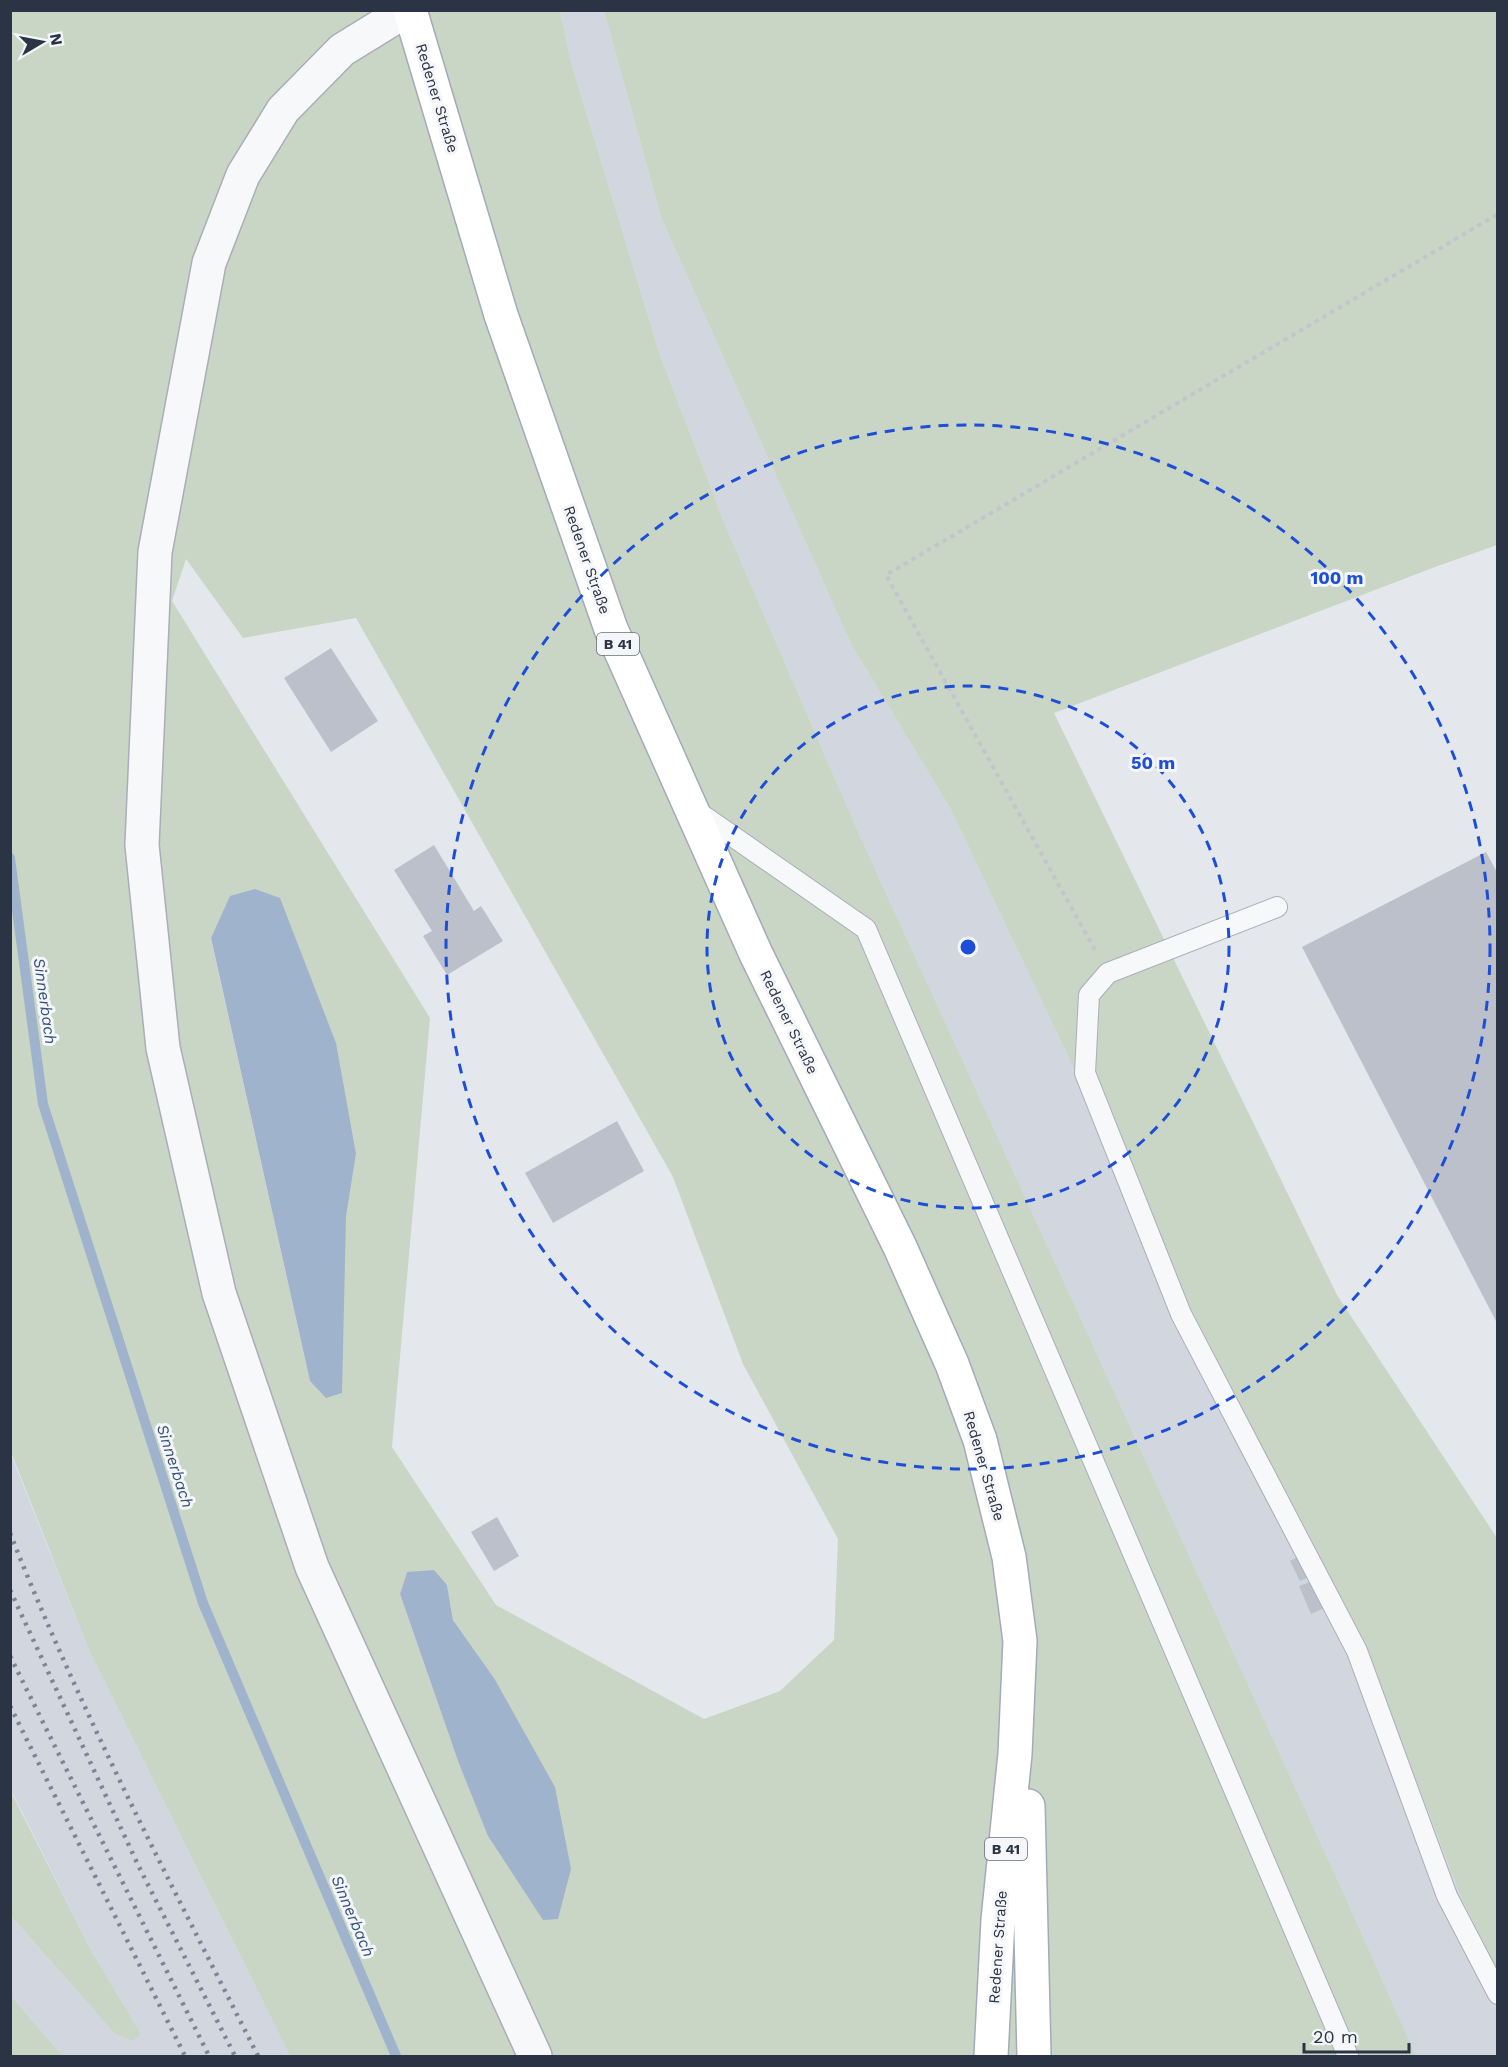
<svg xmlns="http://www.w3.org/2000/svg" width="1508" height="2067" font-family="'Work Sans',sans-serif">
<style>
.built{fill:#d2d6de}
.green{fill:#c9d6c5;fill-rule:evenodd}
.water{fill:#9fb4cc}
.lines{fill:none;stroke-linecap:round;stroke-linejoin:round}
.stream{stroke:#9fb4cc;stroke-width:10}
.building{fill:#bbc0ca}
.lane-casing{stroke:#a9aeb7;stroke-width:22}
.street-casing{stroke:#a9aeb7;stroke-width:36}
.primary-casing{stroke:#a3abb8;stroke-width:36}
.path{stroke:#c2c5cb;stroke-width:4;stroke-dasharray:4.5 4.5;stroke-linecap:butt}
.lane{stroke:#f7f8fa;stroke-width:20}
.street{stroke:#f7f8fa;stroke-width:33}
.primary{stroke:#fff;stroke-width:33}
.rail{stroke:#7d8696;stroke-width:4.5;stroke-dasharray:3 6;stroke-linecap:butt}
.ring{fill:none;stroke:#1d4ed8;stroke-width:3;stroke-dasharray:10 8}
.labels{text-anchor:middle;dominant-baseline:central;stroke-width:6;stroke-linejoin:round;paint-order:stroke}
.shield{fill:#f4f6f9;stroke:#676e7b;stroke-width:1.5}
.shield-label{font-size:14px;font-weight:bold;fill:#2b3445}
.street-label{font-size:15px;fill:#2b3445;stroke:#f4f6f9}
.water-label{font-size:16px;font-style:italic;fill:#34527a;stroke:#f4f6f9}
.centre{fill:#1d4ed8;stroke:#f4f6f9;stroke-width:3}
.ring-label{font-size:18px;text-anchor:middle;font-weight:bold;fill:#1d4ed8;stroke:#f4f6f9;stroke-width:6;stroke-linejoin:round;paint-order:stroke}
</style>
<rect width="100%" height="100%" fill="#e4e7ec"/>
<path class="built" d="M560,11H604L661,217L851,644L950,808L1192,1317L1308,1533L1367,1652L1461,1897L1497,1970V2056H1416L1414,2052L1344,1894L859,834L726,527L660,355L571,62Z
M10,1452L88,1648L290,2056H63L11,1996V1916L114,2033L141,2034L91,1950L11,1790Z"/>
<path class="green" d="M10,11H560L571,62L660,355L726,527L859,834L1344,1894L1416,2056H290L88,1648L11,1452ZM186,559L243,638L356,618L673,1177L743,1364L838,1539L834,1640L780,1691L704,1719L496,1605L392,1447L430,1018L172,601ZM230,897L356,1154L346,1217L327,1398L310,1381L211,939ZM407,1572L447,1585L453,1620L494,1678L458,1761L400,1594Z
M604,11H1497V545L1435,567L1054,713L1337,1295L1497,1538V1970L1461,1897L1367,1652L1308,1533L1192,1317L950,808L851,644L661,217Z
M10,1790L91,1950L141,2034L132,2041L114,2033L11,1916Z
M11,1996L63,2056H11Z"/>
<path class="water" d="M255,889L280,898L336,1043L356,1154L346,1217L342,1393L326,1398L310,1381L211,938L230,896Z
M434,1570L447,1585L453,1620L494,1678L555,1787L571,1869L558,1919L543,1920L488,1836L458,1761L400,1594L407,1572Z"/>
<g class="lines">
<path class="stream" d="M10,858L43,1104L203,1603L396,2056"/>
</g>
<path class="building" d="M331,648L378,721L331,752L284,678Z
M434,845L474,911L481,906L503,941L447,975L423,936L432,931L394,870Z
M1486,852L1498,874V1325L1302,947Z
M617,1121L644,1171L553,1223L525,1173Z
M497,1517L519,1556L494,1571L471,1532Z
M1299,1556L1309,1577L1300,1581L1290,1561Z
M1313,1581L1324,1608L1311,1614L1299,1586Z"/>
<g class="lines">
<g class="lane-casing">
<path id="lane" d="M695,810L866,929L1348,2056
M1277,907L1108,973L1089,995L1085,1073L1181,1314L1357,1651L1447,1896L1498,1994"/>
</g>
<g class="street-casing">
<path id="street" d="M407,10L342,50L283,110L243,175L209,263L155,552L142,845L163,1048L219,1293L312,1567L535,2056"/>
</g>
<g class="primary-casing">
<path id="primary" d="M410,10L501,315L611,629L756,954L900,1247L952,1364L980,1440L1009,1557L1020,1641L1015,1754L998,1920L991,2056
M1028,1806L1034,2056"/>
</g>
<path class="path" d="M1095,950L886,575L1498,214"/>
<use href="#lane" class="lane"/>
<use href="#street" class="street"/>
<use href="#primary" class="primary"/>
<path class="rail" d="M10,1533C81,1713 171,1884 258,2056
M10,1590L139,1867L235,2056
M10,1656L209,2056
M10,1706L185,2056"/>
</g>
<g class="ring">
<circle cx="968" cy="947" r="261"/>
<circle cx="968" cy="947" r="522"/>
</g>
<g class="labels">
<g class="shield">
<rect x="597" y="633" width="42" height="22" rx="4.5"/>
<rect x="985" y="1838" width="42" height="22" rx="4.5"/>
</g>
<g class="shield-label">
<text x="618" y="644">B 41</text>
<text x="1006" y="1849">B 41</text>
</g>
<g class="street-label">
<text transform="translate(437 98) rotate(73)">Redener Straße</text>
<text transform="translate(587 560) rotate(71)">Redener Straße</text>
<text transform="translate(789 1022) rotate(64)">Redener Straße</text>
<text transform="translate(984 1466) rotate(74)">Redener Straße</text>
<text transform="translate(998 1947) rotate(-86)">Redener Straße</text>
</g>
<g class="water-label">
<text transform="translate(45 1001) rotate(82)">Sinnerbach</text>
<text transform="translate(175 1466) rotate(72)">Sinnerbach</text>
<text transform="translate(353 1916) rotate(67)">Sinnerbach</text>
</g>
</g>
<circle cx="968" cy="947" r="9" class="centre"/>
<g class="ring-label">
<text x="1337" y="584">100 m</text>
<text x="1153" y="769">50 m</text>
</g>
<rect width="1508" height="2067" fill="none" stroke="#2b3445" stroke-width="24"/>
<g transform="translate(42 42) rotate(80)" stroke="#f4f6f9" stroke-width="4.5" paint-order="stroke">
<path d="M0-4.5L10 22L0 15L-10 22Z" fill="#2b3445"/>
<text y="-9" font-size="16" font-weight="bold" text-anchor="middle" fill="#2b3445">N</text>
</g>
<path d="M1304 2043v9h105v-9" fill="none" stroke="#2b3445" stroke-width="3"/>
<text x="1313" y="2043" font-size="18" fill="#2b3445" stroke="#f4f6f9" stroke-width="4.5" paint-order="stroke">20 m</text>
</svg>
